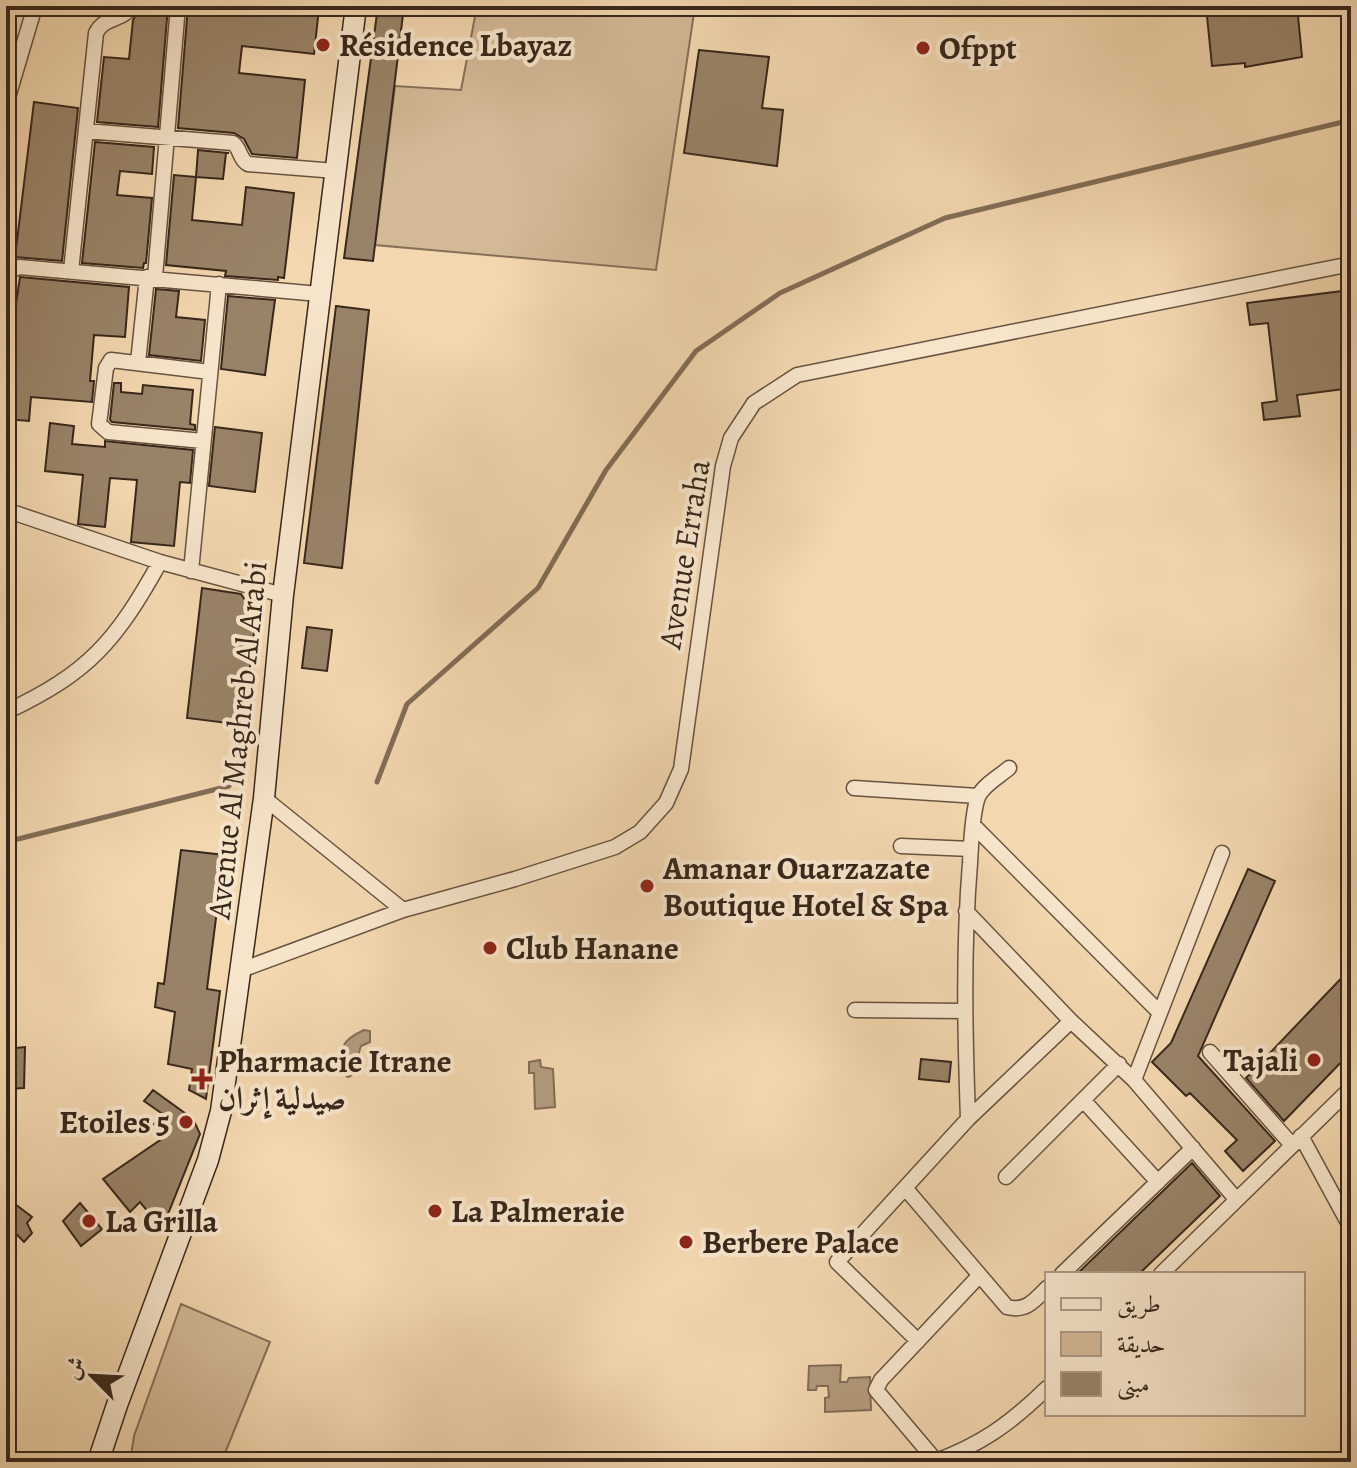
<svg xmlns="http://www.w3.org/2000/svg" width="1357" height="1468" font-family="Alegreya,Amiri,serif">
<style>
.green{fill:#d3b996;stroke:#867058;stroke-width:2}
.water{fill:#b39b7d;stroke:#826d56;stroke-width:2}
.lines{fill:none;stroke-linecap:round;stroke-linejoin:round}
.stream{stroke:#826d56;stroke-width:5}
.building{fill:#998368;stroke:#38271b;stroke-width:2}
.minor-casing{stroke:#675340;stroke-width:17}
.secondary-casing{stroke:#38271b;stroke-width:23}
.minor{stroke:#f7e5cb;stroke-width:14}
.secondary{stroke:#f7e5cb;stroke-width:20}
.poi-dot{fill:#8f2418;stroke:#f7e5cb;stroke-width:3}
.labels{text-anchor:middle;dominant-baseline:central;stroke-width:8;stroke-linejoin:round;paint-order:stroke}
.poi-label{font-size:32px;font-weight:bold;fill:#38271b;stroke:#f7e5cb;text-anchor:start}
.street-label{font-size:32px;fill:#38271b;stroke:#f7e5cb}
</style>
<rect width="100%" height="100%" fill="#f3d7af"/>
<filter id="stains"><feTurbulence type="fractalNoise" baseFrequency=".0025" numOctaves="4"/><feColorMatrix values="0 0 0 0 .2 0 0 0 0 .09 0 0 0 0 .02 0 0 0 .5 -.17"/></filter>
<radialGradient id="worn" r=".72"><stop offset=".6" stop-color="#630" stop-opacity="0"/><stop offset="1" stop-color="#630" stop-opacity=".3"/></radialGradient>
<path class="green" d="M477,6H695L656,270L375,245L395,86L461,90Z
M181,1304L270,1342L225,1453L226,1462H130L134,1436Z"/>
<path class="water" d="M364,1030L370,1031V1042L361,1046C357,1056 359,1065 354,1074L348,1077L342,1073C341,1047 340,1041 364,1030Z
M540,1060L541,1067L553,1069L555,1107L535,1109L534,1073H529V1062Z
M841,1365L840,1382H847L849,1378L870,1377L871,1410L825,1412V1398L829,1397L828,1386H817L816,1390H808L809,1366Z"/>
<g class="lines">
<path class="stream" d="M377,782L407,704L538,588L606,470L696,351L780,293L945,218L1351,120
M6,842L229,786"/>
</g>
<path class="building" d="M141,6H168L158,127L97,122L104,57L129,59L133,20Z
M188,6L319,8L314,54L242,46L239,73L305,80L297,158L252,154L244,139L234,133L178,128Z
M378,6H404L373,261L344,258Z
M1206,6H1297L1302,57L1245,67V63L1212,66Z
M699,50L769,57L762,108L783,110L777,166L684,153Z
M34,102L78,108L62,261L15,257Z
M95,142L154,147L152,174L120,171L117,195L152,198L146,263H144L143,268L82,263Z
M198,150L228,153H229H226L223,179L196,177L192,220L242,225L246,187L294,193L284,278L278,277V280L225,276L226,271L166,265L174,175L196,177Z
M20,277L129,287L125,337L94,335L90,381H94L92,402L31,397L29,421L6,419V362L10,311L16,304Z
M156,289L179,291L176,317L205,320L201,361L149,355Z
M1351,290V388L1297,395L1300,416L1264,420L1262,403L1277,401L1268,323L1250,325L1247,303Z
M228,296L275,300L265,375L221,369Z
M336,306L369,310L342,568L304,563Z
M114,383H121V392L142,394L143,385L193,390L190,424L195,425V430L112,422L110,420Z
M50,423L74,426L72,444L105,447V441L193,450L190,483L180,482L174,546L131,542L137,480L110,478L105,527L78,524L83,475L45,471Z
M215,427L262,433L255,492L209,486Z
M202,588L241,594L256,617L243,725L187,718Z
M307,627L332,630L327,671L302,668Z
M181,850L224,855L207,989L220,991L206,1099L189,1090L192,1069L168,1064L175,1012L155,1007L158,983L164,984Z
M1248,869L1275,881L1198,1056L1275,1141L1243,1171L1225,1151L1237,1140L1190,1093L1186,1096L1152,1062L1171,1043Z
M1351,968V1052L1284,1121L1246,1078Z
M25,1047L24,1088L6,1089V1049Z
M921,1059L951,1062L949,1082L919,1079Z
M153,1090L193,1119L200,1134L162,1229L140,1202L130,1212L103,1179L166,1136L154,1124L164,1115L144,1101Z
M1192,1163L1220,1196L1139,1274H1077Z
M80,1203L102,1229L81,1246L63,1221Z
M15,1204L32,1217L27,1223L32,1233L24,1242L6,1223V1210Z"/>
<g class="lines">
<g class="minor-casing">
<path id="minor" d="M6,104L35,6
M86,131L233,143C241,149 239,159 248,164L336,171
M71,271L96,33C104,16 124,21 131,6
M155,277L178,6
M6,302L9,271L19,267L319,294
M138,362L147,277
M203,441L108,432L99,424L106,368L111,360L210,372
M6,510L160,562L283,595
M191,571L219,284
M6,712C89,673 116,641 160,562
M854,788L978,796
M264,798L403,910
M974,826L1160,1013
M901,846L971,849
M966,911L1071,1021L1134,1080L1236,1199
M241,970L403,910L515,879L615,847L640,832L666,803L681,769L723,466L731,438L754,403L797,375L1351,264
M855,1010L965,1011
M1210,1052L1292,1145
M1134,1080L1222,853
M1083,1100L1158,1182
M968,1119C965,1034 963,949 970,863C971,845 972,813 978,797C983,785 1000,776 1009,768
M1301,1136L1351,1228
M1006,1177L1119,1064
M906,1189L1007,1307C1026,1312 1034,1301 1047,1288
M1062,1274L1193,1148
M1161,1274L1351,1088
M918,1341L837,1262L968,1119L1071,1021
M936,1461L876,1390L881,1380L979,1276
M933,1462C981,1445 1011,1423 1047,1388"/>
</g>
<g class="secondary-casing">
<path id="secondary" d="M98,1462L117,1405L208,1160L221,1111L264,798L283,595L356,6"/>
</g>
<use href="#minor" class="minor"/>
<use href="#secondary" class="secondary"/>
</g>
<g class="poi-dot">
<circle cx="323" cy="45" r="8"/>
<circle cx="923" cy="48" r="8"/>
<circle cx="647" cy="886" r="8"/>
<circle cx="490" cy="948" r="8"/>
<circle cx="1314" cy="1060" r="8"/>
<path d="M198 1067h8v8h8v8h-8v8h-8v-8h-8v-8h8z"/>
<circle cx="186" cy="1122" r="8"/>
<circle cx="435" cy="1211" r="8"/>
<circle cx="89" cy="1221" r="8"/>
<circle cx="686" cy="1242" r="8"/>
</g>
<g class="labels">
<g class="poi-label">
<text x="339" y="45">Résidence Lbayaz</text>
<text x="939" y="48">Ofppt</text>
<text x="663" y="868">Amanar Ouarzazate<tspan x="663" dy="37">Boutique Hotel &amp; Spa</tspan></text>
<text x="506" y="948">Club Hanane</text>
<text x="1298" y="1060" text-anchor="end">Tajali</text>
<text x="218" y="1061">Pharmacie Itrane<tspan x="218" dy="37">صيدلية إثران</tspan></text>
<text x="170" y="1122" text-anchor="end">Etoiles 5</text>
<text x="451" y="1211">La Palmeraie</text>
<text x="105" y="1221">La Grilla</text>
<text x="702" y="1242">Berbere Palace</text>
</g>
<g class="street-label">
<text transform="translate(684 554) rotate(-81)">Avenue Erraha</text>
<text transform="translate(237 740) rotate(-84)">Avenue Al Maghreb Al Arabi</text>
</g>
</g>
<rect width="1357" height="1468" fill="none" stroke="#f3d7af" stroke-width="32"/>
<rect x="8" y="8" width="1341" height="1452" fill="none" stroke="#38271b" stroke-width="4"/>
<rect x="16" y="16" width="1325" height="1436" fill="none" stroke="#38271b" stroke-width="2"/>
<rect x="1045" y="1272" width="260" height="144" fill="#f7e5cb" stroke="#ab9985" stroke-width="2"/>
<rect x="1061" y="1298" width="40" height="12" fill="#f7e5cb" stroke="#ab9985" stroke-width="2"/>
<text x="1117" y="1312" font-size="24" fill="#38271b">طريق</text>
<rect x="1061" y="1332" width="40" height="24" fill="#d3b996" stroke="#ab9985" stroke-width="2"/>
<text x="1117" y="1352" font-size="24" fill="#38271b">حديقة</text>
<rect x="1061" y="1372" width="40" height="24" fill="#998368" stroke="#ab9985" stroke-width="2"/>
<text x="1117" y="1392" font-size="24" fill="#38271b">مبنى</text>
<g transform="translate(92 1376) rotate(294)" stroke="#f7e5cb" stroke-width="6" paint-order="stroke">
<path d="M0-6L14 30L0 20L-14 30Z" fill="#38271b"/>
<text y="-12" font-size="22" font-weight="bold" text-anchor="middle" fill="#38271b">ش</text>
</g>
<rect width="100%" height="100%" filter="url(#stains)"/>
<rect width="100%" height="100%" fill="url(#worn)"/>
</svg>
